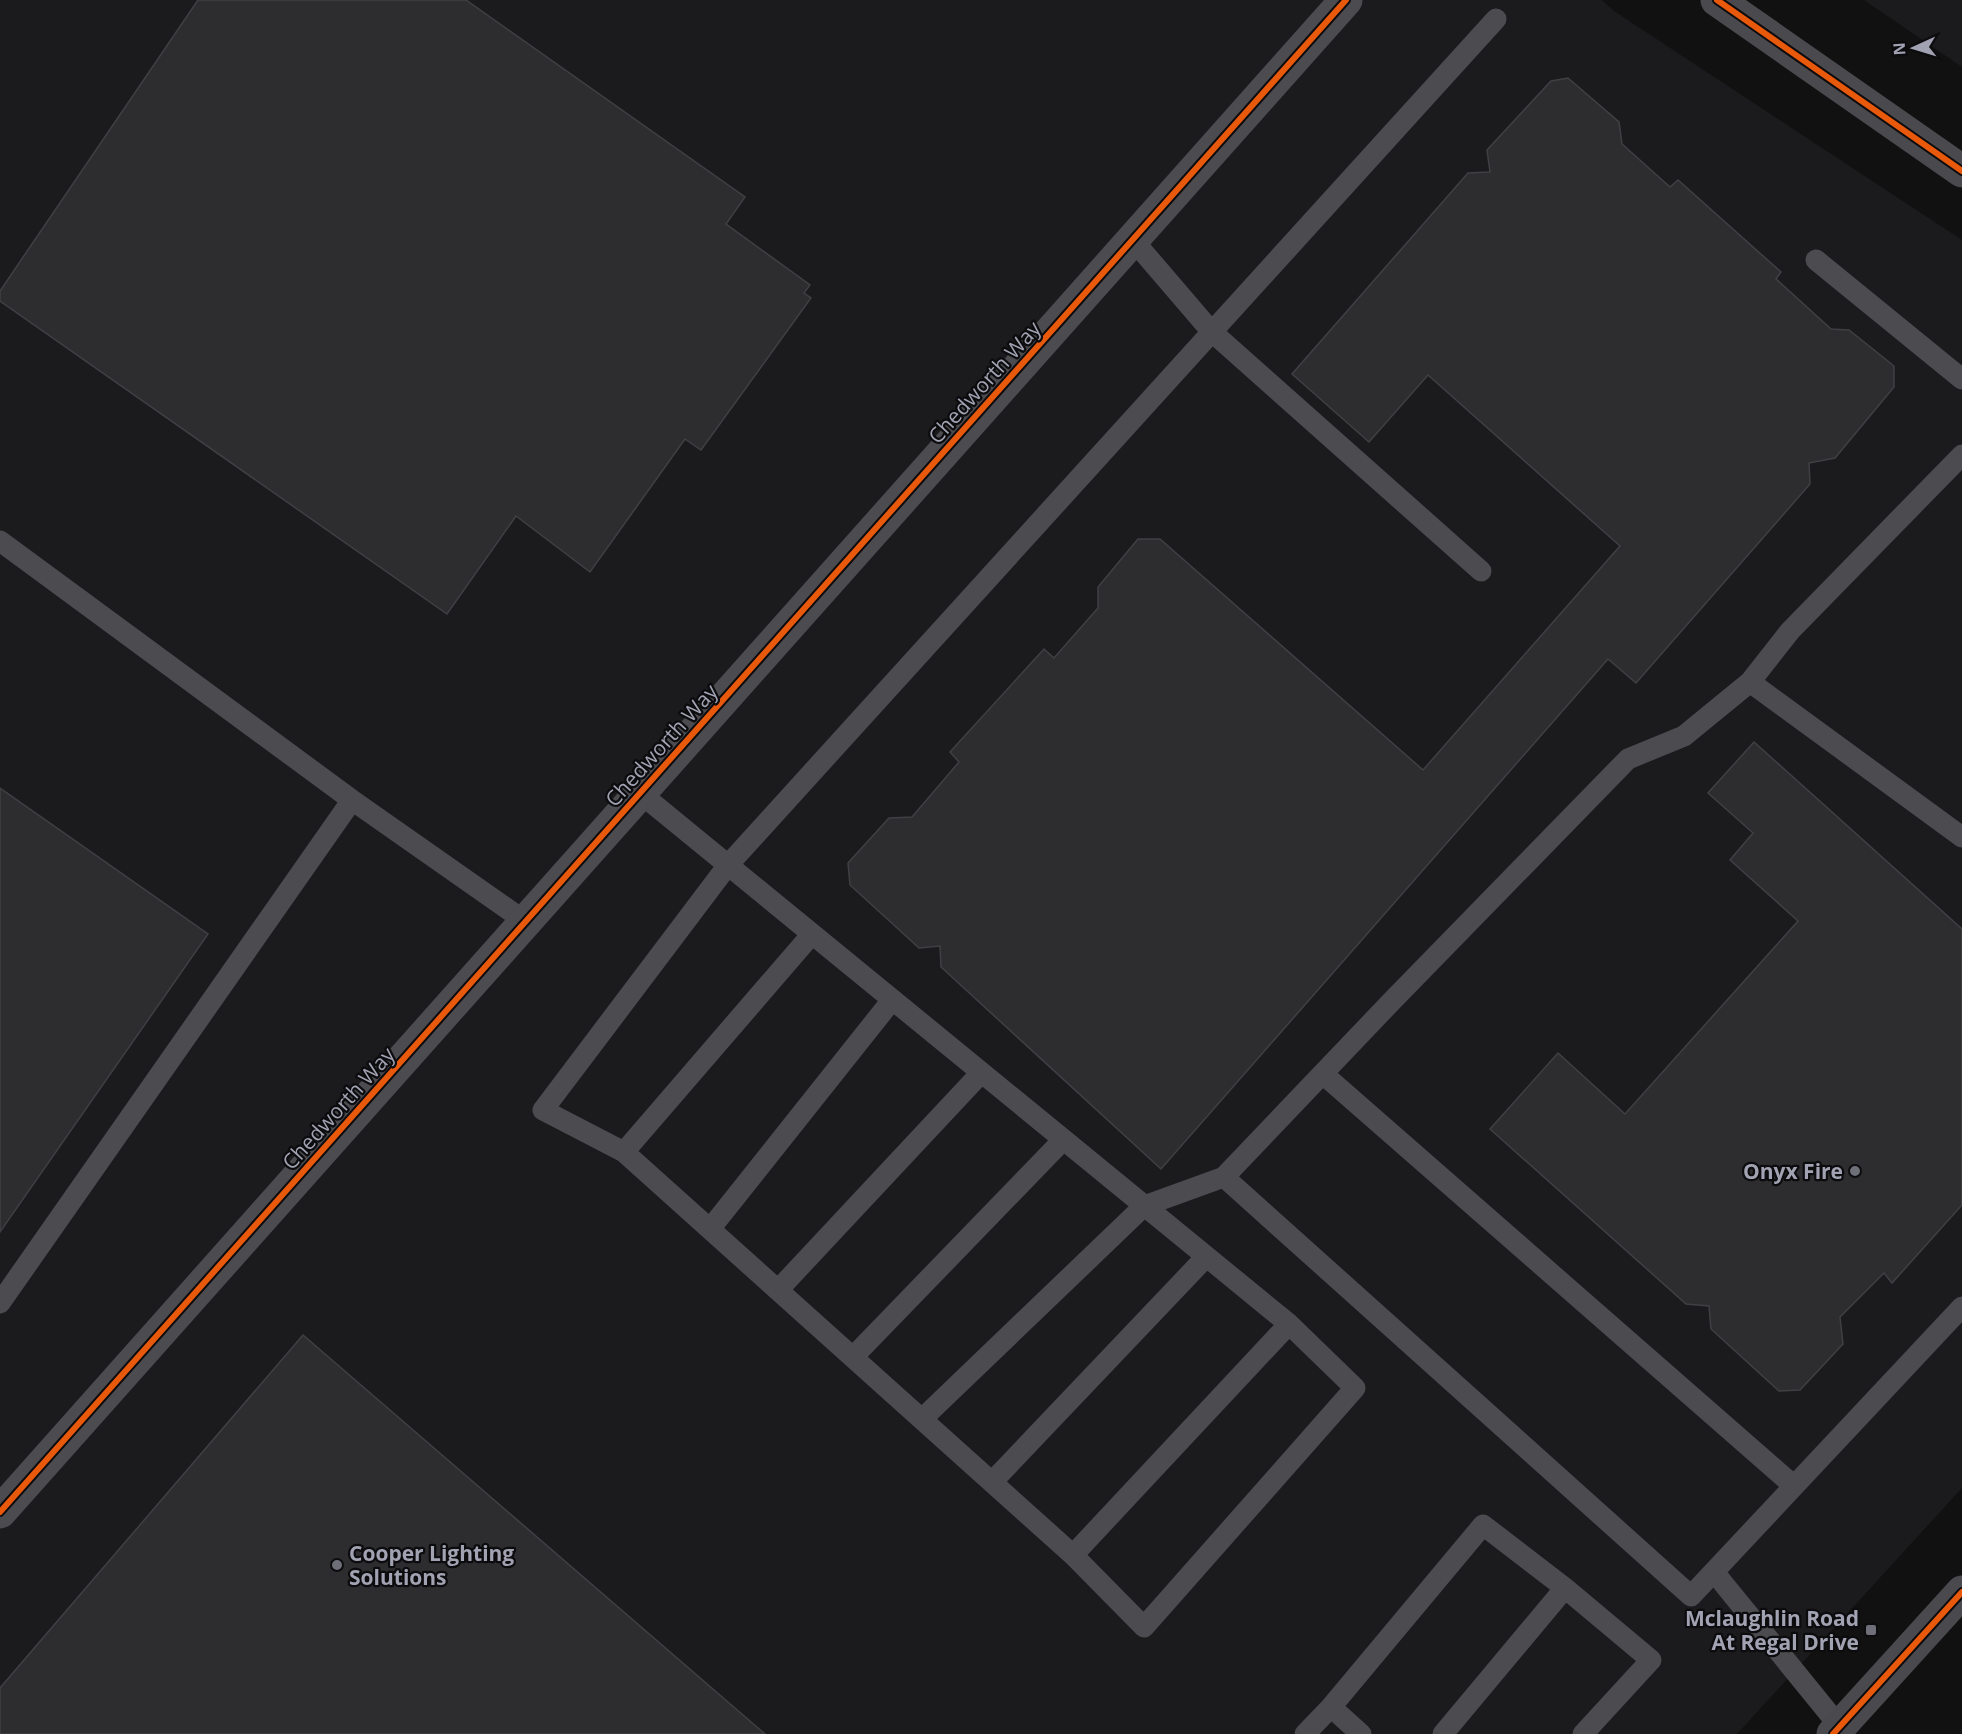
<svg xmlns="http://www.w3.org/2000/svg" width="1962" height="1734" font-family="'Open Sans',sans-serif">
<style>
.built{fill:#1b1b1d}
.building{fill:#2d2d2f;stroke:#404044;stroke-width:1.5}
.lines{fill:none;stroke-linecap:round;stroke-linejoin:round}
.lane{stroke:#4b4b50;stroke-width:21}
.street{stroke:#4b4b50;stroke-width:33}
.secondary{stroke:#49494e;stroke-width:33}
.cycleway-casing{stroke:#0c0b0d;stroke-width:10}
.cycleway{stroke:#e8590c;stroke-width:6}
.poi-dot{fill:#6f6f7a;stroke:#0c0b0d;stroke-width:2}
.labels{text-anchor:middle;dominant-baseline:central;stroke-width:4.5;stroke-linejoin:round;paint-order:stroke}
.street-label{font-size:21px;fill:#a1a2b2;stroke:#0c0b0d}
.poi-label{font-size:21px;font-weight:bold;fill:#a1a2b2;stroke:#0c0b0d;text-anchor:end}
</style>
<rect width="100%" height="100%" fill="#111"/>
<path class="built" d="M0,0H1602L1614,11L1962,240V1488L1737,1734H0Z
M1864,0H1962V67Z"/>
<path class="building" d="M198,0H466L745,197L726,224L810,285L804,293L811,298L701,450L685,439L590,572L516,516L447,614L0,301V291Z
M1568,78L1619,122L1622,144L1670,187L1678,180L1781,272L1776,279L1831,329L1849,330L1894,366V387L1835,458L1809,463L1810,484L1636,683L1608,659L1161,1169L941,967L940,946L919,948L850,885L848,863L889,818L912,817L959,762L950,752L1044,649L1054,658L1098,608V587L1138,539H1160L1423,770L1620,546L1428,375L1369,442L1292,374L1468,173L1490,172L1487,150L1551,81Z
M1754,742L1962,929V1205L1892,1283L1884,1273L1840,1317L1843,1344L1800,1390L1779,1391L1711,1329L1709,1306L1686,1304L1490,1129L1558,1053L1625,1114L1798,921L1730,860L1753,833L1708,793Z
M0,788L208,934L0,1232Z
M303,1335L427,1442L765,1734H0V1688Z"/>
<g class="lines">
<path class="lane" d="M1133,240L1211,331L1481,571
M1816,260L1962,379
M0,541L352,800L526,922
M1750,682L1962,837
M640,793L1289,1324L1355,1388L1144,1627L1073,1555L624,1152L543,1110L728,865L1496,19
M1323,1074L1794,1486
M624,1152L812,934
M1224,1177L1691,1596L1962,1307
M710,1229L892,1000
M778,1290L981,1073
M0,1303L352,800
M853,1357L1063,1140
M922,1419L1144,1206L1224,1177L1390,1003L1628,759L1684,736L1750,682L1790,631L1962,455
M992,1482L1206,1257
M1073,1555L1289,1324
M1714,1572L1840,1727
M1331,1707L1361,1734
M1305,1734L1331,1707L1483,1525L1565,1588L1651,1660L1583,1734
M1443,1734L1565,1588"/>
<path class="street" d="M0,1512L1346,0"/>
<path class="secondary" d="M1717,0L1962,171
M1833,1734L1962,1592"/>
<g class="cycleway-casing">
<path id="cycleway" d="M1717,0L1962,171
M0,1512L1346,0
M1833,1734L1962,1592"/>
</g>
<use href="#cycleway" class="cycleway"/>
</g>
<g class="poi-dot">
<circle cx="1855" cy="1171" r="6"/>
<circle cx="337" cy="1565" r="6"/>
<rect x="1865" y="1624" width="12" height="12" rx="3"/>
</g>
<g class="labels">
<g class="street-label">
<text transform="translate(984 382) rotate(-48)">Chedworth Way</text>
<text transform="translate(661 745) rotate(-48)">Chedworth Way</text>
<text transform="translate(338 1108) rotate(-48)">Chedworth Way</text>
</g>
<g class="poi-label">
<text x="1843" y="1171">Onyx Fire</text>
<text x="349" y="1553" text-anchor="start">Cooper Lighting<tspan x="349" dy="24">Solutions</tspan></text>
<text x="1859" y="1618">Mclaughlin Road<tspan x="1859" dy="24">At Regal Drive</tspan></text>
</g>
</g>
<g transform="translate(1914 48) rotate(266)" stroke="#0c0b0d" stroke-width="4.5" paint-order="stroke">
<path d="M0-4.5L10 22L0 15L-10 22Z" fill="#a1a2b2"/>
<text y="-9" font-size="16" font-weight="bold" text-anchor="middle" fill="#a1a2b2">N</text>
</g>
</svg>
